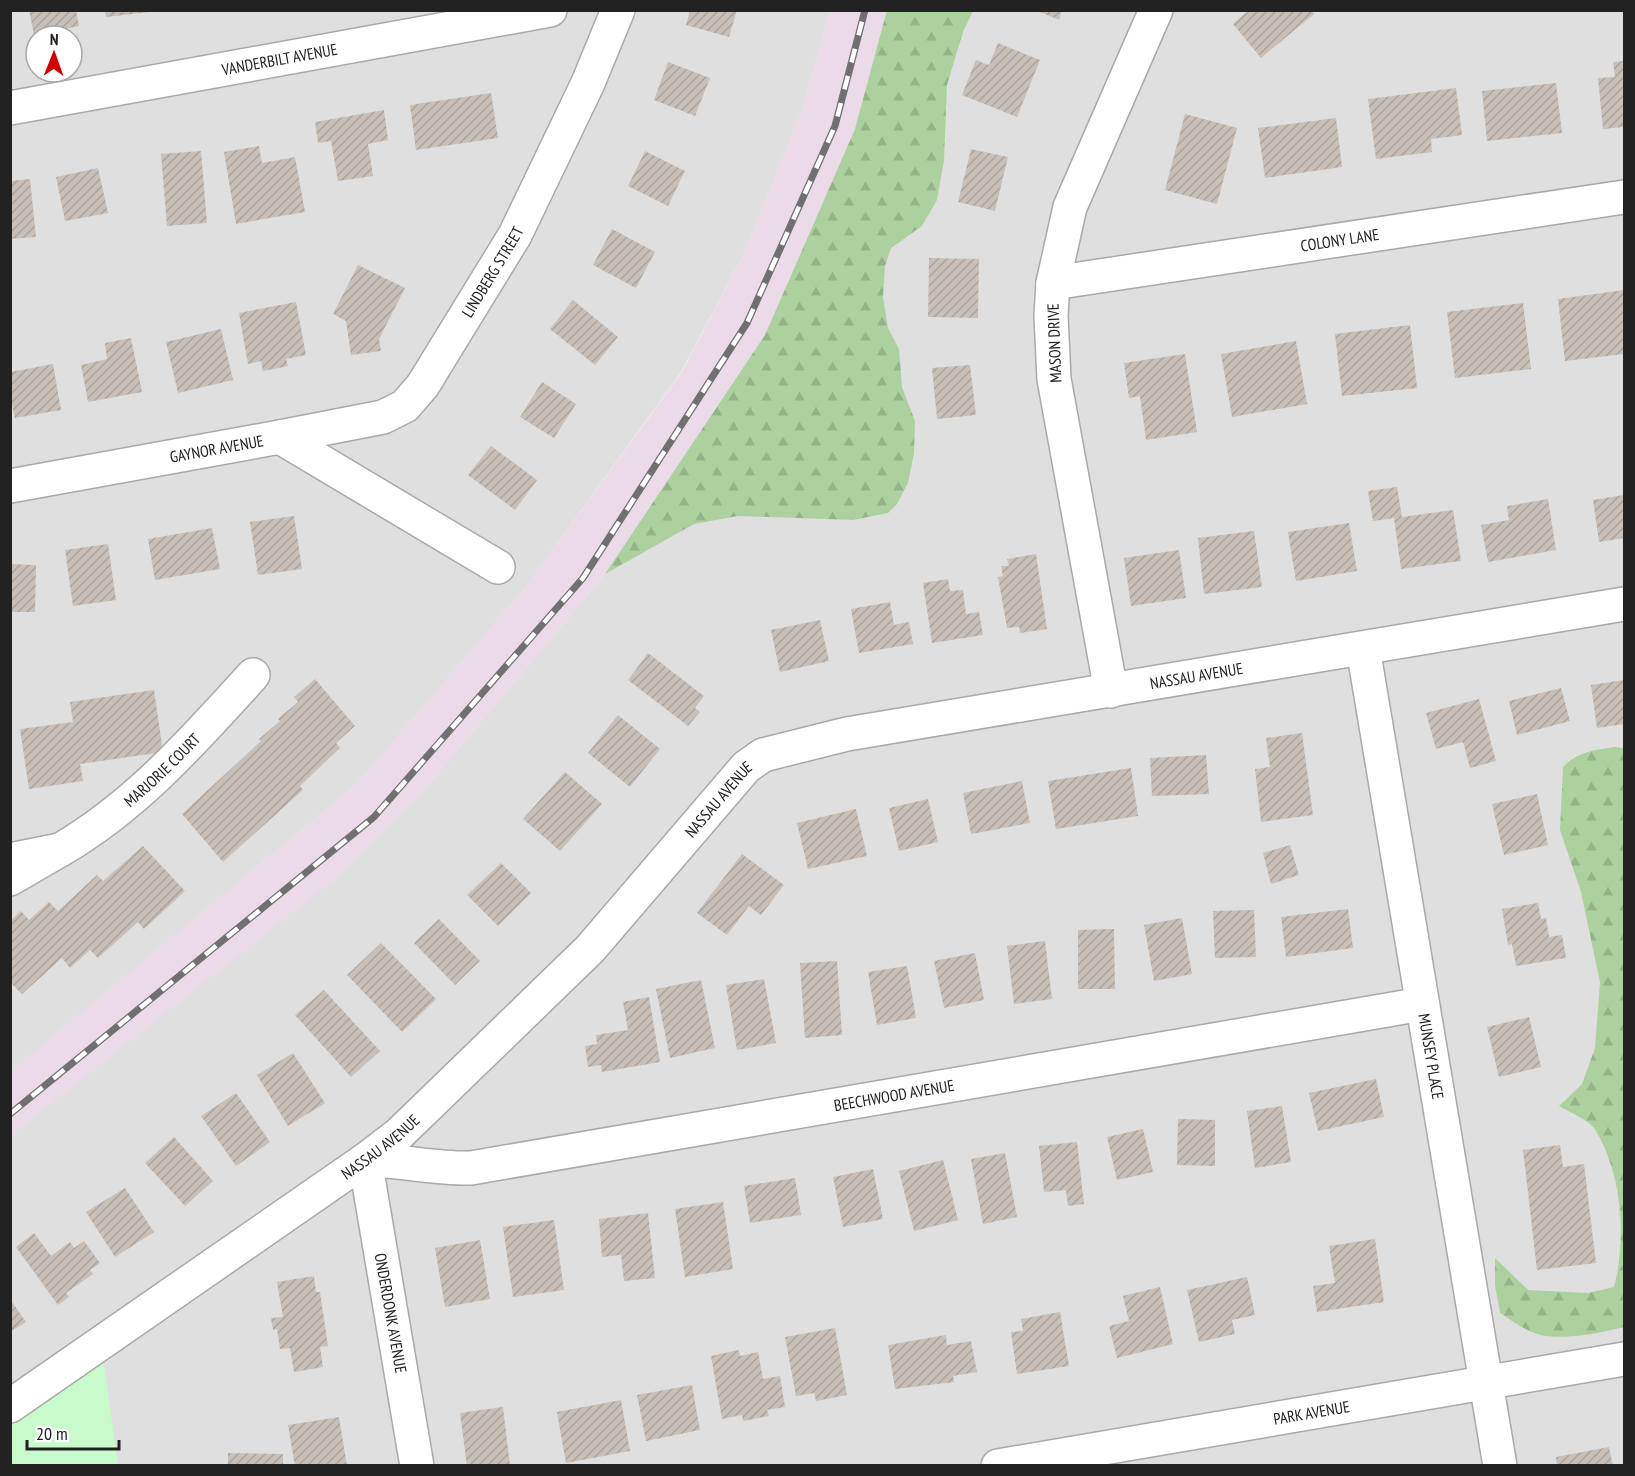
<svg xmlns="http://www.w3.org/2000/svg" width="1635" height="1476" font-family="'PT Sans Narrow',sans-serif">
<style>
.residential{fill:#e0dfdf;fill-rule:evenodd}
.railway{fill:#ebdbe8}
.forest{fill:url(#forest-firs)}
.park{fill:#c8facc}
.building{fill:url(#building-hatch)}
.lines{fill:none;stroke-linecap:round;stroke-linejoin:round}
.minor-casing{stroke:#a9a9a9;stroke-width:36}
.minor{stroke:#fff;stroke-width:33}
.rail-casing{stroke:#707070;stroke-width:7}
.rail{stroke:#fff;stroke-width:4.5;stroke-dasharray:14;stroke-linecap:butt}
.labels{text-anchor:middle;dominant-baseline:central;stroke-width:4.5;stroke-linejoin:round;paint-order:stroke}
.street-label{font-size:16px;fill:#222;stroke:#fff}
</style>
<defs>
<pattern id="forest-firs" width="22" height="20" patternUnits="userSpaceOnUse" patternTransform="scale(1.5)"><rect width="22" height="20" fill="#add19e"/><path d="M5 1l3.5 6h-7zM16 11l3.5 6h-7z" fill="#95b388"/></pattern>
<pattern id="building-hatch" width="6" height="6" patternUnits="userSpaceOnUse" patternTransform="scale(1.5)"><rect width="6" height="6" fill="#c7bfb8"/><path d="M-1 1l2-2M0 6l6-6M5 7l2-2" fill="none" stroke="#aba49e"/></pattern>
</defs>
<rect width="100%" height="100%" fill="#f2efe9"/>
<path class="residential" d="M10,11H830L803,108L746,250L681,372L525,588L357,784L26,1059L422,792L605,574L765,335L855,129L887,11H1624V1465H11ZM36,36H72V72H36Z"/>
<path class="railway" d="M830,11H887L855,129L765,335L605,574L422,792L336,878L11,1135V1071L357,784L525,588L682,372L746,250L803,108Z"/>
<path class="forest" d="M887,10L973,11L963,32L947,85L944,160L937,200L922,226L891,248L885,266L883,297L888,328L899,349L902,387L915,421L914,453L908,483L897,504L888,513L853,520L738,516L694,524L605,574L765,335L855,129Z
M1615,747L1624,748V1327C1601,1333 1570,1339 1546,1336C1530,1334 1513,1322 1500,1313L1495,1286V1258L1528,1290L1588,1293L1614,1287C1627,1238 1622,1171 1594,1128C1587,1119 1569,1112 1559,1106L1582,1084L1595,1048L1600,982L1581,892L1560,830L1563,767C1577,752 1594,750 1615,747Z"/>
<path class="park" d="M101,1343L118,1465H11L10,1406Z"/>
<path class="building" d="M29,10H76L79,26L34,35Z
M105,10H150V12L106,17Z
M690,10H737L729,37L686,25Z
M1035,10H1062L1059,20Z
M1249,10H1311L1314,14L1261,58L1233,24Z
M998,43L1040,60L1017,117L962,95L976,60L989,65Z
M1624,61V127L1603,129L1598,78L1615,77L1613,62Z
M668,62L710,78L695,116L654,100Z
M1556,83L1562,133L1487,141L1482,91Z
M1456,88L1462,135L1431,139L1432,152L1376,159L1368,99Z
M491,93L498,138L416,150L410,105Z
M384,110L388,140L368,144L373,176L338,181L331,141L318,143L315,122Z
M1185,114L1237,128L1217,204L1165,190Z
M1336,118L1342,167L1265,178L1258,128Z
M259,146L262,163L295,157L305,212L236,224L224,152Z
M971,149L1008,157L995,211L958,202Z
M201,151L207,223L167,226L161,154Z
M645,151L685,171L668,206L628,186Z
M98,168L108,213L65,221L56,177Z
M30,179L36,237L10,239V181Z
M612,229L655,252L636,288L593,265Z
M929,258L979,259L978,318L928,317Z
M358,265L405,288L379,339L381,351L351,355L346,321L333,314Z
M1624,290V354L1565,361L1558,299Z
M573,300L618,337L595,365L550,329Z
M296,302L306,355L286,359L288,366L263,371L261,361L248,364L239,313Z
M1523,303L1531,369L1455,378L1447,312Z
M1410,325L1417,388L1342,396L1335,334Z
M221,329L233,380L178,393L166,342Z
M131,338L142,392L88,402L81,365L107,359L105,343Z
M1296,341L1307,404L1232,417L1221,354Z
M1185,354L1197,432L1146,440L1140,396L1129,398L1124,363Z
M53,364L61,410L15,418L10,395V372Z
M970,365L976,415L937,419L932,368Z
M542,382L576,404L554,438L520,417Z
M491,446L537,480L515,510L468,475Z
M1397,487L1402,517L1453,510L1461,561L1401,569L1394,518L1373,521L1368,491Z
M1624,495V538L1599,542L1593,500Z
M1548,499L1556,550L1488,562L1481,525L1509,520L1507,506Z
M294,516L302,569L258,575L250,522Z
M1349,523L1357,571L1296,581L1288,532Z
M212,528L220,569L155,580L148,539Z
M1254,531L1262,587L1204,594L1198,538Z
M108,544L116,600L73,606L65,550Z
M1179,550L1186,598L1131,606L1124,558Z
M1036,554L1047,629L1020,633L1019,627L1007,628L998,577L1003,576L1001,566H1009L1007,559Z
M10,564L36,565L35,612H10Z
M948,579L950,591L963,590L966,614L979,612L983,635L932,643L923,583Z
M890,602L894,625L909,622L913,644L859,653L851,609Z
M820,620L829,661L780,672L771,630Z
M648,653L704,696L695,708L700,712L688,726L628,680Z
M315,679L355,726L336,743L340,748L300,786L303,790L223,862L182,814L261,741L259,739L280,721L278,719L298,702L294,697Z
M1624,680V724L1597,728L1591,685Z
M1561,688L1570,721L1517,735L1509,701Z
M154,690L163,752L80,764L83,781L29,789L20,729L73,722L70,702Z
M1479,699L1496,761L1470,768L1463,742L1436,749L1426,713Z
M618,715L660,749L630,787L588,753Z
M1302,733L1313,815L1261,822L1255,769L1270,767L1266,738Z
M1206,755L1209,794L1152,796L1150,758Z
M1131,768L1138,816L1056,829L1048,781Z
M565,772L602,804L560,851L523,819Z
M1022,781L1030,823L971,834L963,793Z
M1537,794L1548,845L1504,855L1492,804Z
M928,799L938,842L899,851L889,808Z
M856,809L867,856L808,869L797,823Z
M1290,845L1299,875L1271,884L1263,853Z
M143,846L185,891L144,929L138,922L98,958L90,950L70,968L62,958L22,994L10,982V921L21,911L29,920L49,902L58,911L97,875L103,881Z
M742,854L784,885L761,915L749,906L727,935L697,913Z
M501,863L531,893L498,926L467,895Z
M1538,903L1541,919L1546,918L1549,937L1562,935L1566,958L1516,966L1512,944L1508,945L1502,909Z
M1348,909L1353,948L1286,957L1281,917Z
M1254,910L1256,957L1215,958L1213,911Z
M1182,918L1192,974L1154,981L1144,925Z
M439,919L480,961L455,985L414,943Z
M1114,929L1115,989H1078V930Z
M1045,941L1052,999L1014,1004L1007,946Z
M381,943L436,999L402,1032L347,975Z
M975,953L984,1000L944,1008L934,961Z
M837,961L842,1035L805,1038L800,963Z
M907,966L916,1018L877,1025L868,972Z
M764,979L776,1043L737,1050L726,985Z
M701,980L715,1048L670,1058L656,989Z
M324,990L380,1051L351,1077L295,1015Z
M649,997L660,1062L602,1072L601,1065L588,1067L585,1046L597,1044L596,1035L628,1030L623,1002Z
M1529,1017L1541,1067L1499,1077L1487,1027Z
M293,1053L325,1103L288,1126L257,1075Z
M1376,1079L1384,1117L1318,1131L1309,1093Z
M236,1093L270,1142L236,1166L201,1116Z
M1282,1106L1291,1162L1255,1168L1247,1111Z
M1178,1119L1215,1120V1166L1177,1165Z
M1143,1129L1153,1172L1117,1180L1107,1137Z
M174,1137L213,1181L185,1206L145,1163Z
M1077,1142L1084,1204L1068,1206L1066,1190L1044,1192L1039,1146Z
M1560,1145L1563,1167L1584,1164L1596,1263L1537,1270L1523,1150Z
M1005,1153L1017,1217L983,1224L971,1159Z
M943,1160L958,1220L914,1231L899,1171Z
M873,1169L883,1219L843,1227L833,1177Z
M795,1178L801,1215L750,1223L744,1186Z
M125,1188L154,1232L115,1257L86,1212Z
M723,1202L733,1269L685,1277L675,1209Z
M648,1213L655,1278L624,1281L621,1255L602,1257L599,1219Z
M554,1220L564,1290L513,1297L503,1227Z
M34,1233L51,1256L70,1242L74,1248L84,1241L100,1263L90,1270L93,1274L66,1293L69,1297L58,1305L16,1247Z
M1375,1239L1384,1302L1317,1312L1313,1286L1335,1283L1329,1246Z
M480,1240L490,1299L445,1307L435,1248Z
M314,1276L316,1292H320L328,1346L320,1347L323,1367L294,1372L290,1348L280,1349L277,1329L273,1330L271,1318L283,1317L277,1282Z
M1247,1277L1255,1315L1232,1320L1235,1334L1199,1342L1187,1290Z
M1160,1287L1173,1344L1117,1358L1109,1326L1129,1321L1123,1296Z
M10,1299L26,1322L10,1332Z
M1060,1312L1069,1366L1017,1374L1011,1332L1023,1331L1021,1319Z
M835,1328L847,1395L816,1401L814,1393L796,1396L785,1337Z
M946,1335L947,1345L971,1341L977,1372L953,1376L954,1382L895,1389L888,1345Z
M739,1350L740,1356L758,1352L763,1379L780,1376L785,1407L767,1410L769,1416L743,1421L742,1415L722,1419L711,1356Z
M692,1385L700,1430L646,1441L637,1395Z
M621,1400L630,1451L566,1463L557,1412Z
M503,1407L510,1466H467L460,1413Z
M339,1417L347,1466H295L288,1425Z
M1609,1447L1613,1466H1557L1556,1457Z
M228,1453L283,1454V1466H228Z"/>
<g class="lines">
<g class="minor-casing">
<g id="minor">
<path id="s1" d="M10,108L550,10"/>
<path id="s2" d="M1053,283L1624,197"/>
<path id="s3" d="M280,437L383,417L405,406L423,385L515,235L588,83L618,10"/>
<path id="s4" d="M10,486L280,437L498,567"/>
<path id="s5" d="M1363,648L1500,1466"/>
<path d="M1111,691L1054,379L1051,316L1053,283L1070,207L1156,10"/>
<path id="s6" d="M60,850C136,806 194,740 253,675"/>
<path d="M10,860L60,850L10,879"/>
<path id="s7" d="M10,1406L365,1160L399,1134L590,949L746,767L763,755L847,734L1624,604"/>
<path id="s8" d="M417,1466L365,1160C401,1160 435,1169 471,1168L1422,1004"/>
<path id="s9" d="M998,1466L1624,1359"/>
</g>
</g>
<use href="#minor" class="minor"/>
<g class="rail-casing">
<path id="rail" d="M10,1114L374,817L583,578L747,323L835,126L865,10"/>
</g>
<use href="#rail" class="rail"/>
</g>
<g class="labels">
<g class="street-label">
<text stroke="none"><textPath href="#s1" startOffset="274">VANDERBILT AVENUE</textPath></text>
<text stroke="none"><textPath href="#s2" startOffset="290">COLONY LANE</textPath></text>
<text stroke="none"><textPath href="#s3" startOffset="290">LINDBERG STREET</textPath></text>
<text transform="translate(1054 343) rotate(-92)">MASON DRIVE</text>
<text stroke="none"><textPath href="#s4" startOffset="210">GAYNOR AVENUE</textPath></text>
<text stroke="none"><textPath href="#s7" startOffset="1442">NASSAU AVENUE</textPath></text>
<text stroke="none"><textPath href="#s6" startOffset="130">MARJORIE COURT</textPath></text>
<text stroke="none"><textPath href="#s7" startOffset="938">NASSAU AVENUE</textPath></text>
<text stroke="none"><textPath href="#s5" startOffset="414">MUNSEY PLACE</textPath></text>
<text stroke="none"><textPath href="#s8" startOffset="846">BEECHWOOD AVENUE</textPath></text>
<text stroke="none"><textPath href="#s7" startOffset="452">NASSAU AVENUE</textPath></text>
<text transform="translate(391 1313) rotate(80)">ONDERDONK AVENUE</text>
<text stroke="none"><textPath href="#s9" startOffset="318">PARK AVENUE</textPath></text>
</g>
</g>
<rect width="1635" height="1476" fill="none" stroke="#222222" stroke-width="24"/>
<g transform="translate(54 54) rotate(1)"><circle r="28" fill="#ffffff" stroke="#a7a7a7" stroke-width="1.5"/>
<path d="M0-4.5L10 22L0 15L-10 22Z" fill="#d40000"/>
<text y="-9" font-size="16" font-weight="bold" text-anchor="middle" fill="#222222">N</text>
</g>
<path d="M27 1440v9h92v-9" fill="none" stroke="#222222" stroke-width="3"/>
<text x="36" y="1440" font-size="18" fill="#222222" stroke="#ffffff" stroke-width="4.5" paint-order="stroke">20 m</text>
</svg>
